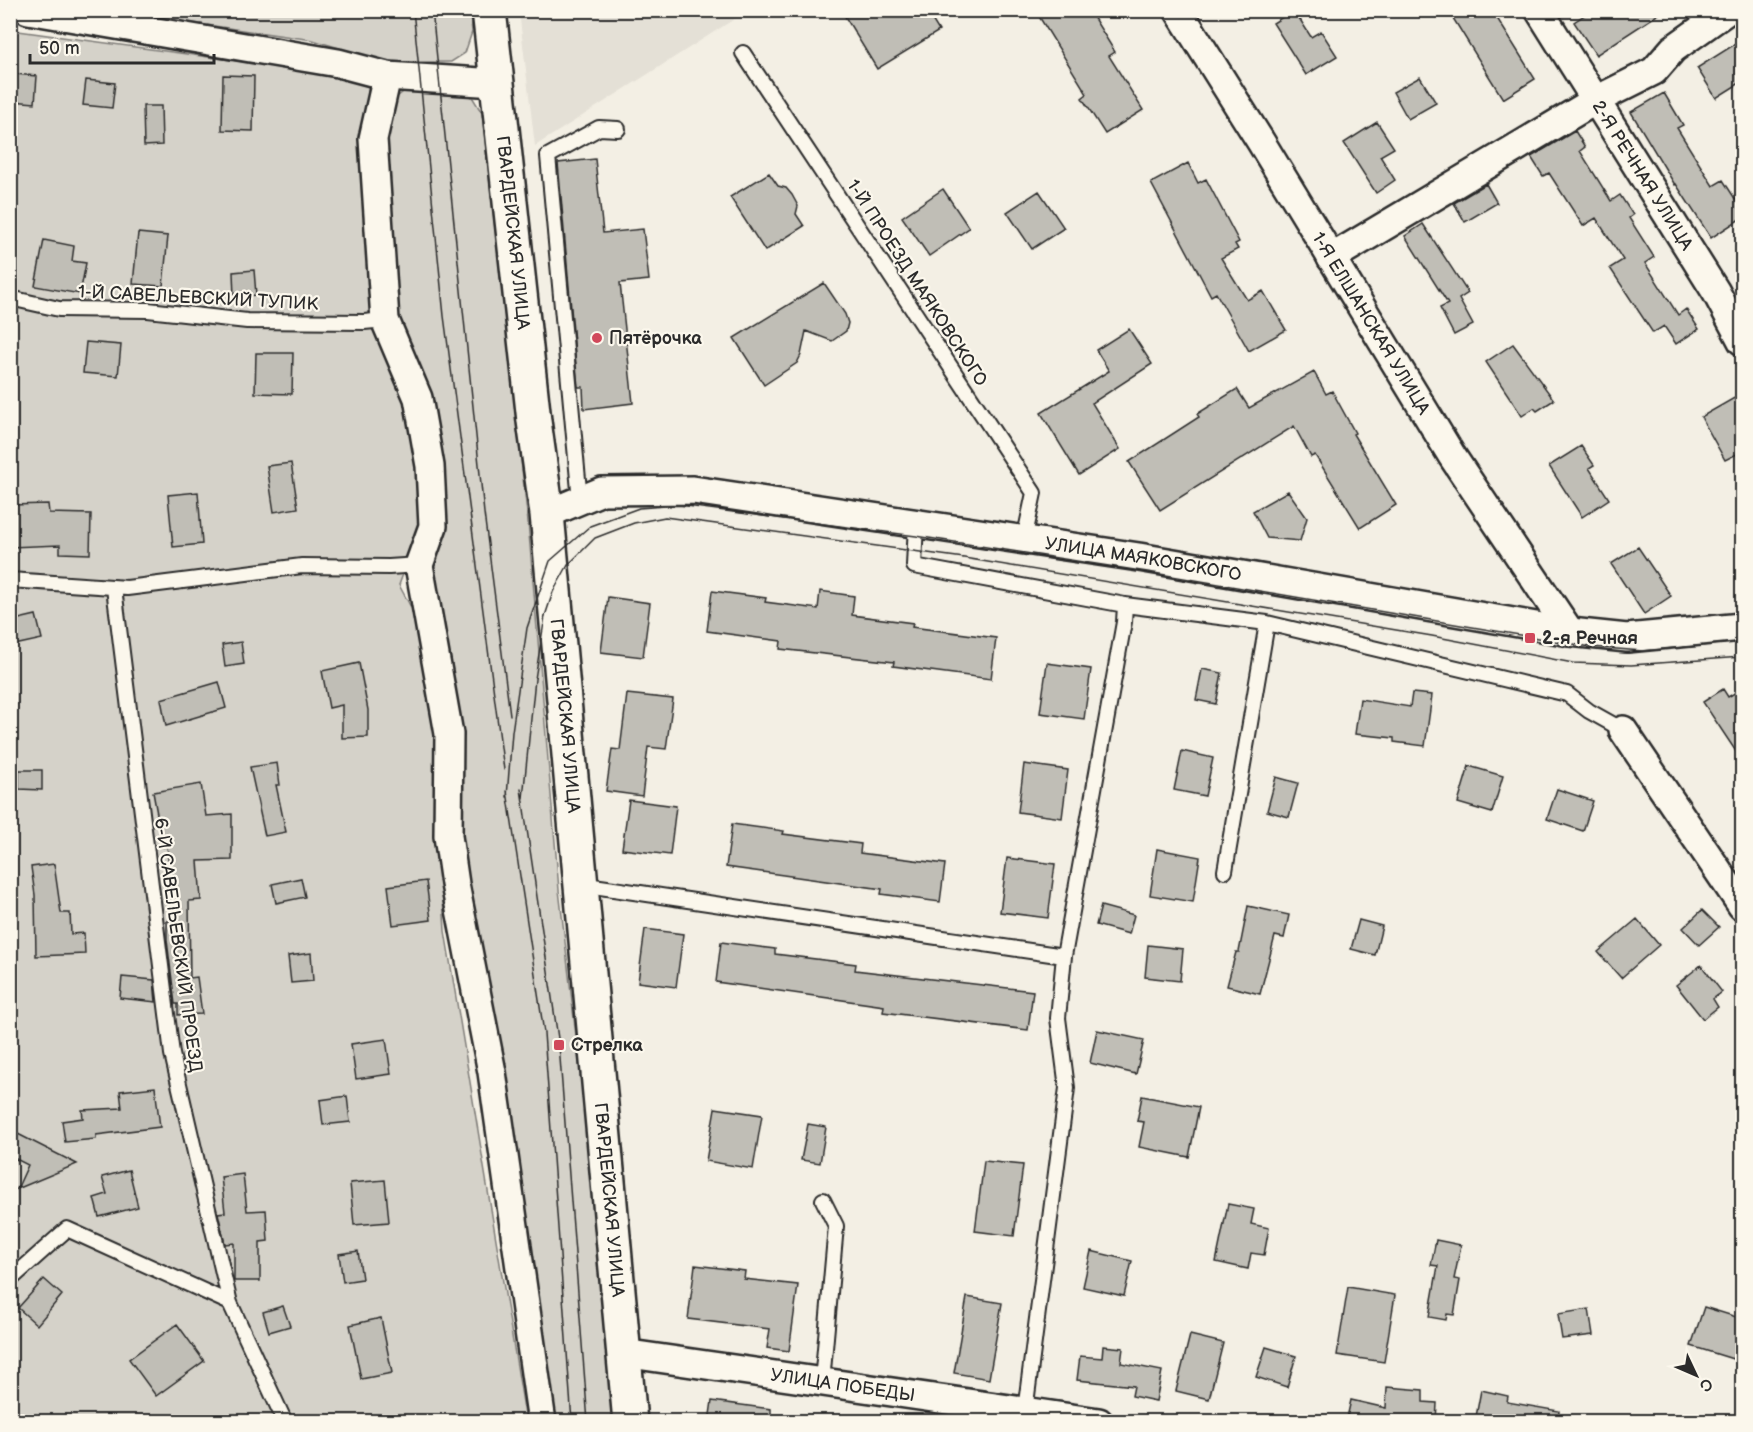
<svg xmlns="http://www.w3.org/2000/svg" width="1753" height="1432" font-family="'Balsamiq Sans',sans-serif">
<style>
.built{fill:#e4e0d6}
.green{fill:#d5d2c9;stroke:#807e7a;stroke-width:1.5}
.building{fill:#c0beb6;stroke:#2b2b2b;stroke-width:1.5}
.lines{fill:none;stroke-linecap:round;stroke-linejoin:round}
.service-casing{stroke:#2b2b2b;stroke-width:18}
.minor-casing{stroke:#2b2b2b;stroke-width:32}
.secondary-casing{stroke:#2b2b2b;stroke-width:38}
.service{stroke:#fbf7ec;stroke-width:14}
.minor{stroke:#fbf7ec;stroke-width:27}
.secondary{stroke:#fbf7ec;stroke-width:33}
.tram{stroke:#2b2b2b;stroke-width:1.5}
.poi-dot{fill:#d1495b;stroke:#fbf7ec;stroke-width:2}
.labels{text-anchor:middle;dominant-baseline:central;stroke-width:4.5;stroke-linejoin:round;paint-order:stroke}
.street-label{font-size:18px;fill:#2b2b2b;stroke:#fbf7ec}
.poi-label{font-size:18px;font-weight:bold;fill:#2b2b2b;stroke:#fbf7ec;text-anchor:start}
</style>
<rect width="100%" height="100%" fill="#f3efe4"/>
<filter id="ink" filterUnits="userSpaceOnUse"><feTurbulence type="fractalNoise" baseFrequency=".0167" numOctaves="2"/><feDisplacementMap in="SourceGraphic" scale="12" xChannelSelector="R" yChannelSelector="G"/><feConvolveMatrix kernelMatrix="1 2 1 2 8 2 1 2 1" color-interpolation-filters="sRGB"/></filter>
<g filter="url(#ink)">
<path class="built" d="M519,11V10L747,11L535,146Z"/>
<path class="green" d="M109,11H470L472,32L465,53L451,62H385L313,40Z
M11,30L347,76L368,86L367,201L377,338L407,399L418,467L423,519L399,585L421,626L437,737L439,836L445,931L526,1421L11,1422Z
M407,89L455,90L471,95L482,113L528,522L559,890L613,1353L619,1421H539L460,924L433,574L443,510L397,321L381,152L392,101Z"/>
<path class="building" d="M841,10H926L939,31L877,69Z
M1035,10H1089L1115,52L1109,56L1143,110L1105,134L1082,98L1087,94Z
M1294,10L1311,37L1321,31L1337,56L1306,75L1273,23Z
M1448,10H1492L1535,79L1503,99Z
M1592,10H1665L1596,55L1574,22Z
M1743,39V81L1716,98L1697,68Z
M14,74L37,76L35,103L12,101Z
M223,75L254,76L253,131L222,130Z
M1420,77L1436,103L1408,119L1393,92Z
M86,80L115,83L112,108L83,105Z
M1664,93L1683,125L1677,128L1713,186L1723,180L1743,211V217L1711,238L1676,184L1675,185L1631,112Z
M143,106H161L162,145L144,146Z
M1377,122L1394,148L1380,156L1395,180L1376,193L1344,143Z
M1575,131L1585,147L1580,151L1611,201L1620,195L1633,215L1629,218L1654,257L1645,263L1678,315L1686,309L1699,329L1676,344L1664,326L1653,333L1610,268L1623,260L1596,218L1583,226L1549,173L1543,176L1531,157Z
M595,159L603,233L643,229L649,280L620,283L633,403L584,409L583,387H578L558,163Z
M1188,163L1198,183L1206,179L1239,242L1235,244L1238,249L1221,258L1247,300L1263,291L1286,330L1249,351L1216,293L1211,296L1151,183Z
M769,173L778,186L786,188L792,195L798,206L796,214L804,226L765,251L730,197Z
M1486,184L1497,203L1465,222L1454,203Z
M943,189L969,228L929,256L902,217Z
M1039,191L1064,228L1032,249L1007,212Z
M1423,224L1468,293L1459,299L1473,325L1454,335L1440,308L1448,304L1405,236Z
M138,233L168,236L163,286L133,284Z
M44,240L74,246L72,261L86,263L80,294L35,286Z
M254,270L256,295L234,297L233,272Z
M824,283L845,314L848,323L846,331L832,341L806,331L801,355L797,363L764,385L734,338Z
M1129,329L1152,364L1092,403L1120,449L1079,475L1041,413L1109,371L1096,350Z
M86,342L121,345L118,376L83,373Z
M1513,344L1554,400L1537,411L1534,408L1522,416L1486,362Z
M256,353H293L292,394L255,393Z
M1314,372L1326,394L1332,391L1355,433L1353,434L1396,505L1360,528L1315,455L1311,457L1294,426L1160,510L1129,462L1199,417L1197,414L1237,389L1249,408Z
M1743,393V451L1725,460L1701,417Z
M1581,446L1594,465L1589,468L1609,499L1582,517L1549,466Z
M291,463L298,508L274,512L267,466Z
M1288,491L1307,518L1300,541L1267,538L1253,511Z
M198,492L202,544L173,547L168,495Z
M48,504L49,513L91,514L90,554L60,553V545L10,547V505Z
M1638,547L1671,596L1644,614L1611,564Z
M712,591L766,598L765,602L818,609L820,591L854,596L852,615L913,623L912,627L996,638L991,679L893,666L894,662L780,649L781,641L707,631Z
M608,597L650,603L643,657L601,652Z
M36,615L42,639L10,646V621Z
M241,642L244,664L225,667L222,645Z
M359,663L368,710V737L342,738V705L329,708L322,671Z
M1047,663L1091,669L1084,719L1040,713Z
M1202,669L1222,673L1216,704L1196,700Z
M219,682L226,708L166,726L161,699Z
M1743,688V762L1703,702L1723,689L1728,697Z
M1412,693L1432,695L1425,746L1394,742V738L1355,734L1360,699L1410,707Z
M627,694L673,699L666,749L648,747L642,796L606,791L612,749L620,750Z
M1182,751L1213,758L1205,796L1174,790Z
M277,763L280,785H276L286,832L265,836L250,767Z
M1024,764L1068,770L1062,818L1018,812Z
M1469,766L1503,776L1492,813L1458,803Z
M19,770H42V790L19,789Z
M1276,777L1298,783L1289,817L1267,811Z
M201,784L206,816L232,814V860L198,861L201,900L189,901L190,978L197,977L202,1014L178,1015V1004H175L167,940V921H174L167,846L163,847L153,792Z
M1557,789L1593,801L1583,831L1547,819Z
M629,800L676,806L670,855L622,849Z
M732,824L784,831L783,834L861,844L860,853L945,864L940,902L881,894L882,889L726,867Z
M1157,849L1200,857L1193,902L1150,895Z
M1007,858L1055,864L1048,918L1000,912Z
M54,864L61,913H70L71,934L84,933L85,954L36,956L35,895L31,867Z
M301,878L305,897L276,903L272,884Z
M426,881L431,920L393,925L388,886Z
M1101,906L1134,915L1129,934L1096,925Z
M1248,906L1289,915L1284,938L1275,936L1260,994L1227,986L1236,952H1239Z
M1702,910L1719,927L1699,945L1683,928Z
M1637,919L1659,945L1621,978L1598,952Z
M1359,920L1382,926L1375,955L1351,949Z
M645,929L683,934L676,987L638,982Z
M721,942L775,949V954L856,964L855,970L1033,991L1028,1030L883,1012L884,1006L716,982Z
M1148,945L1183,949L1180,981L1145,977Z
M311,953L313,981L291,983L288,956Z
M1701,965L1722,992L1713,999L1718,1007L1703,1019L1676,985Z
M122,977L154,980L156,1002L120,998Z
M1097,1030L1144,1040L1136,1074L1090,1063Z
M386,1039L391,1074L356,1079L351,1044Z
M155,1087L160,1127L96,1135V1139L65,1142L62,1121L83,1118L82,1110L122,1108L120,1091Z
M347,1096L350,1122L323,1125L320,1100Z
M1142,1096L1199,1107L1189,1157L1139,1147L1144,1122L1137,1121Z
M715,1108L762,1115L753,1169L706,1161Z
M808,1124L826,1127L820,1163L801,1160Z
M10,1130L77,1164L17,1189L28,1165L10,1156Z
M984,1161L1023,1165L1014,1236L975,1231Z
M129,1170L138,1207L99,1217L94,1198L107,1194L102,1177Z
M243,1174L247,1211L266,1210L268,1241L260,1242V1281H234V1243L225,1244L218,1213L225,1212L221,1177Z
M385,1180L389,1222L354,1225L350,1183Z
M1228,1204L1254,1209L1251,1224L1269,1228L1264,1255L1251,1253L1248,1269L1216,1262Z
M1436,1240L1461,1245L1454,1279L1460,1280L1454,1315L1447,1314L1446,1320L1429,1317L1438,1266L1431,1265Z
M358,1251L362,1279L343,1282L339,1254Z
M1091,1251L1132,1261L1124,1296L1083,1287Z
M695,1265L745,1271L744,1279L798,1285L789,1351L767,1348L770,1329L688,1319Z
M44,1279L62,1295L37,1325L18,1308Z
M1348,1287L1395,1295L1384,1362L1337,1355Z
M967,1297L1002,1303L989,1379L954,1373Z
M283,1306L290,1326L269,1332L263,1312Z
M1704,1307L1743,1319V1330L1733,1359L1691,1346Z
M1589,1309L1593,1335L1562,1339L1558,1314Z
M381,1318L392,1373L361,1379L350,1325Z
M177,1324L204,1361L156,1396L129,1359Z
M1190,1335L1223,1343L1209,1399L1176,1391Z
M1103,1346L1123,1348L1121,1363L1162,1371L1156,1401L1132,1396L1134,1386L1077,1380L1080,1356L1102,1358Z
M1266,1347L1296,1356L1287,1387L1256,1377Z
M1387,1387L1423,1390V1402L1437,1403L1436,1422H1346L1351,1400L1386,1408Z
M1481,1390L1508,1396L1507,1402L1559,1411L1558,1422H1475Z
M712,1401L771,1409V1422H709Z"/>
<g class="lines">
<g class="service-casing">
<path id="service" d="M743,53L1034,493L1024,540
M10,298L59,309L148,310L247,321L364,322L385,320
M580,501L548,156L599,128L618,129
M916,523L914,566L1125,605L1267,623L1567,694L1589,711L1623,730
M10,580L127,588L302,566L389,567L419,565
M114,588L172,1054L230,1303
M1225,871L1267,623
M580,884L1064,956
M10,1280L67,1229L230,1303L285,1422
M822,1382L836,1226L823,1200
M1025,1411L1067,1088L1058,1018L1064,956L1124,622L1125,605"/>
</g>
<g class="minor-casing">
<g id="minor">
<path d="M28,10L338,63L387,76L496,83"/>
<path id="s1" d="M1178,10L1261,142L1452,456L1570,632"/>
<path id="s2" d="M1539,10L1716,292L1742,341"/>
<path d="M387,76L373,139L385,320L418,398L430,466L433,526L419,565L449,734L448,836L455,884L492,1072L542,1422"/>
<path d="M1331,258L1596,100L1654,71L1673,49L1728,10"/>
<path id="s3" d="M547,514L602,491L693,490L1139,557L1570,632L1627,638L1742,627"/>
<path d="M1623,730L1742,906"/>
<path id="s4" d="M623,1353L1099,1422"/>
</g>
</g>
<g class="secondary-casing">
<g id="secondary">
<path id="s5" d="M489,10L534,421L547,514L630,1422"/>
</g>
</g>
<use href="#service" class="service"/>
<use href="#minor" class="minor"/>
<use href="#secondary" class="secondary"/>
<path class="tram" d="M413,10L444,316L504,770
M432,10L484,513L510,715
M521,789L559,1045L588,1422
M507,791L544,1033L572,1422
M507,797L512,732L527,628L550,561L590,526L639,508L679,505L916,536L1154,573L1591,647L1643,651L1742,642
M523,798L535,679L545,616L553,592L568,565L595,538L634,523L665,517L964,558L1432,636L1573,663L1631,665L1742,657"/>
</g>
</g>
<g class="poi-dot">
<circle cx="597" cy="338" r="6"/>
<rect x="1524" y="632" width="12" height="12" rx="3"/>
<rect x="553" y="1039" width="12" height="12" rx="3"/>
</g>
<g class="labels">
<g class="street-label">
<text stroke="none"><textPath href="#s2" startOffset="195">2-Я РЕЧНАЯ УЛИЦА</textPath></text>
<text stroke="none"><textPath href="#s5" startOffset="224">ГВАРДЕЙСКАЯ УЛИЦА</textPath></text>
<text transform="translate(917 283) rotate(57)">1-Й ПРОЕЗД МАЯКОВСКОГО</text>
<text transform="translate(198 298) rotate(3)">1-Й САВЕЛЬЕВСКИЙ ТУПИК</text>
<text stroke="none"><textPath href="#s1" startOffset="368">1-Я ЕЛШАНСКАЯ УЛИЦА</textPath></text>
<text stroke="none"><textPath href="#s3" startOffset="606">УЛИЦА МАЯКОВСКОГО</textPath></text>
<text stroke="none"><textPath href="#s5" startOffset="710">ГВАРДЕЙСКАЯ УЛИЦА</textPath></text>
<text transform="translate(178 945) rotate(82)">6-Й САВЕЛЬЕВСКИЙ ПРОЕЗД</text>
<text stroke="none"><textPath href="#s5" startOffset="1196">ГВАРДЕЙСКАЯ УЛИЦА</textPath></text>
<text stroke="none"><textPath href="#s4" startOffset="222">УЛИЦА ПОБЕДЫ</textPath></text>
</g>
<g class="poi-label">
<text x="609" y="338">Пятёрочка</text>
<text x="1542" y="638">2-я Речная</text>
<text x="571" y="1045">Стрелка</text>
</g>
</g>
<rect width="1753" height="1432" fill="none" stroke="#fbf7ec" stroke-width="36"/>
<rect x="18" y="18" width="1717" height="1396" fill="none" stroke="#2b2b2b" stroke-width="2" filter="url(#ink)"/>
<g transform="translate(1696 1375) rotate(134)" stroke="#fbf7ec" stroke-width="4.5" paint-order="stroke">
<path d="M0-4.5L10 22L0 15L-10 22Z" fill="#2b2b2b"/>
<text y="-9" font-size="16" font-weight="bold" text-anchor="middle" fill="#2b2b2b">С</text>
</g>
<path d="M30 54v9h184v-9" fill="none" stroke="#2b2b2b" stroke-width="3"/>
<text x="39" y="54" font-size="18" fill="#2b2b2b" stroke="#fbf7ec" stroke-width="4.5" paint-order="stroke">50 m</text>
</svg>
